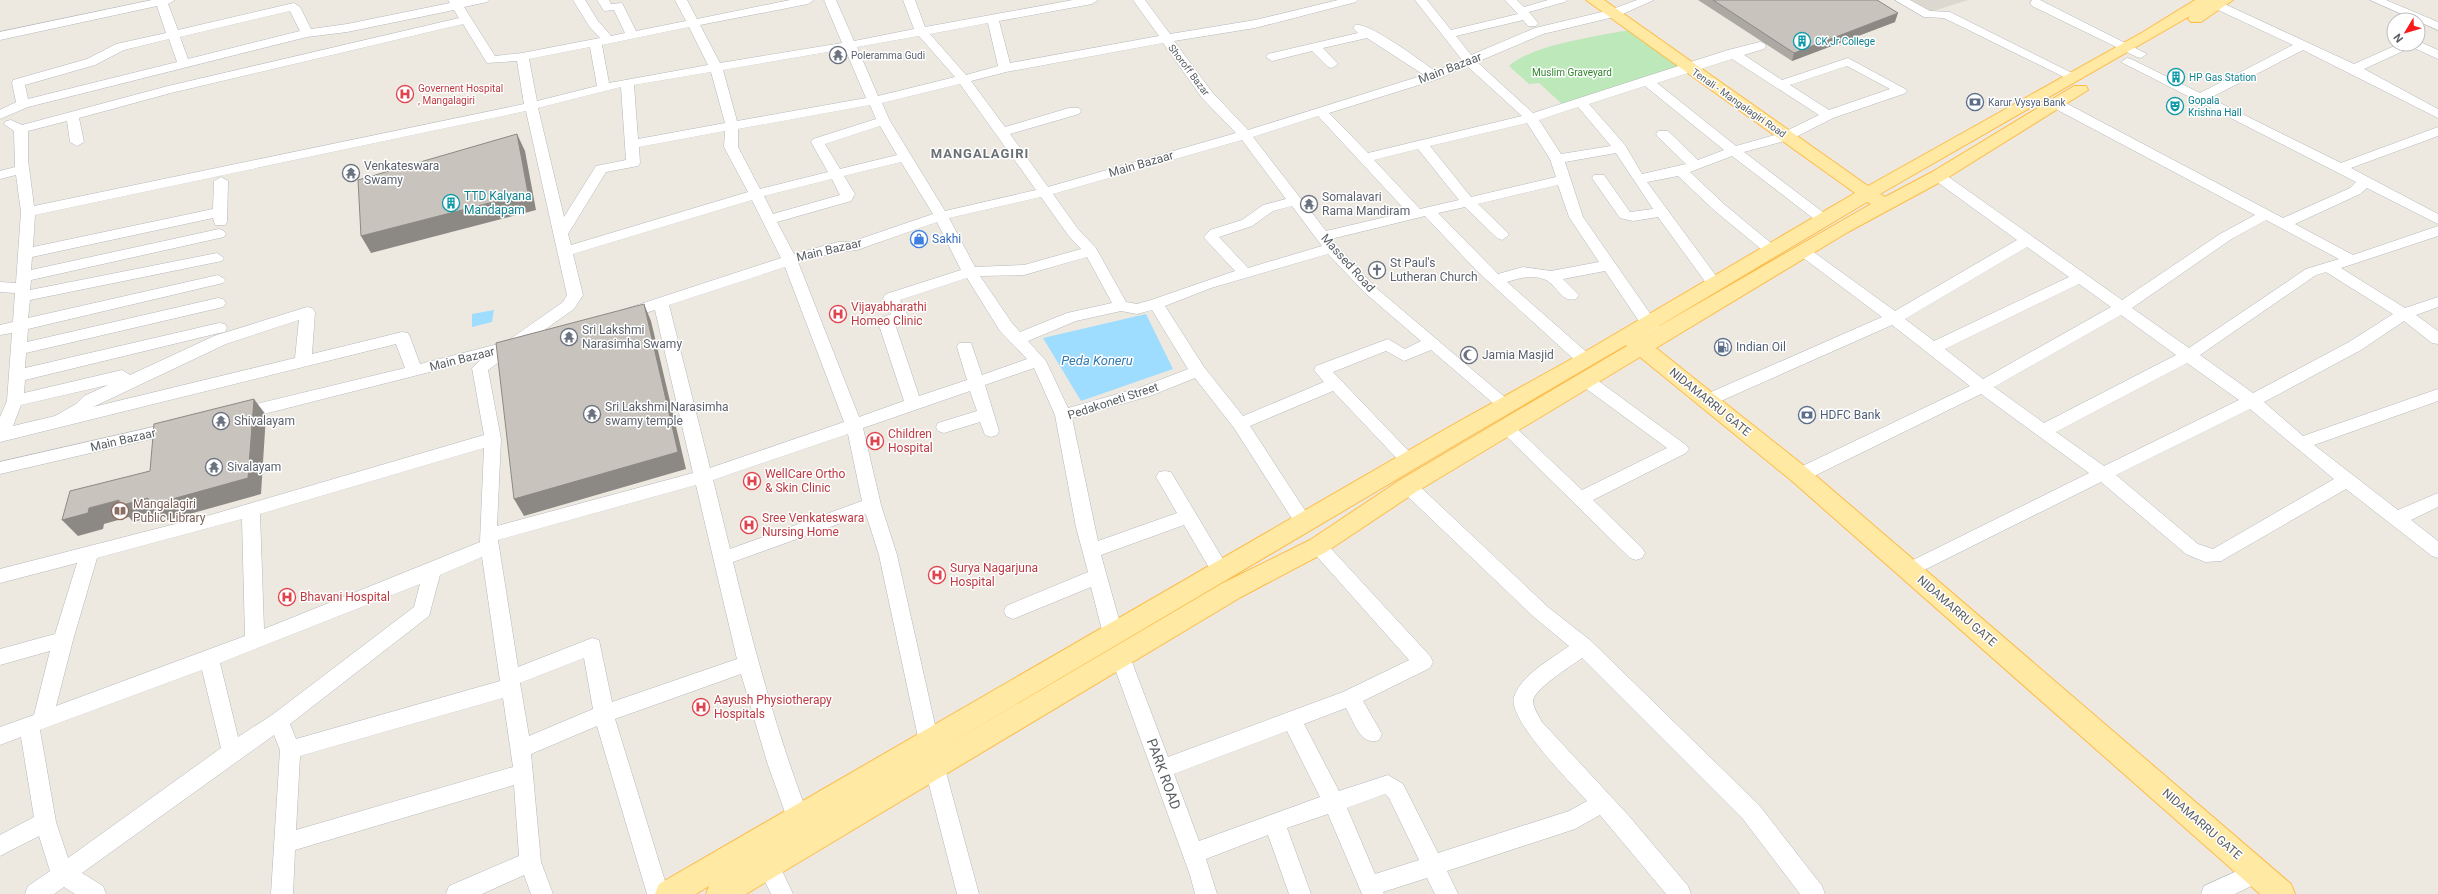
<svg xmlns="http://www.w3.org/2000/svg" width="2438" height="894" font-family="Roboto,sans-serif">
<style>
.education{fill:#ddd8cf}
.green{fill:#bde8ba}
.water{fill:#9eddff}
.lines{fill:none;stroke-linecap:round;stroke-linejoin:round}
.minor-casing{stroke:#b3b8bc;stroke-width:1}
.major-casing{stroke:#febc49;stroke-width:2}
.minor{fill:#fff;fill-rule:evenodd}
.major{fill:#ffe9a3;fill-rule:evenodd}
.wall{fill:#aca9a3}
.shaded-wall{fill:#8c8984}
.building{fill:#c8c4bd;stroke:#8c8984}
.labels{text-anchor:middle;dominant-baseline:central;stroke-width:3;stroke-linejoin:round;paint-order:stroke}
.far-culture-label{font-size:10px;fill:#0d838f;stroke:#fff;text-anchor:start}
.far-worship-label{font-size:10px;fill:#5b616d;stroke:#fff;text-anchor:start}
.far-street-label{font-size:10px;fill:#595e63;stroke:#fff}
.far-park-label{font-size:10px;fill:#2f862d;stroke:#fff}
.far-health-label{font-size:10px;fill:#be3a42;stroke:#fff;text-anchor:start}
.far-service-label{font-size:10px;fill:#4e5e75;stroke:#fff;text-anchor:start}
.street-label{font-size:12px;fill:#595e63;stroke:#fff}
.worship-label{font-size:12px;fill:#5b616d;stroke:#fff;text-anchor:start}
.culture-label{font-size:12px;fill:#0d838f;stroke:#fff;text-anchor:start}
.shop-label{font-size:12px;fill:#366cbe;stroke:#fff;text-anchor:start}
.health-label{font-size:12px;fill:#be3a42;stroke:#fff;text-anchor:start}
.service-label{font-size:12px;fill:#4e5e75;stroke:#fff;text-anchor:start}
.education-label{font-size:12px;fill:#785e54;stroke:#fff;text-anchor:start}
.far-district-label{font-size:13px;font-weight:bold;letter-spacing:1px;fill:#6a7075;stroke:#fff}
.water-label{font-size:13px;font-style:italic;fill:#317ab1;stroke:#fff}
.near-street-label{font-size:14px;fill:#595e63;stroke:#fff}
</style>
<rect width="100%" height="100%" fill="#eee9e0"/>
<path class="education" d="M1907,0H1968L1930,12Z"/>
<path class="green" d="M1629,30L1682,69L1564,106L1539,83L1529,84L1509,66C1532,45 1597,36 1629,30Z"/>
<path class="water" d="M494,310L492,322L472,327V314Z
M1146,314L1173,369L1081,401L1043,338Z"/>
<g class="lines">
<g class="minor-casing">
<path id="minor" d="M152,0H175L168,4L178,30L294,3L300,7L311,29L347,24L450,3L448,0H489L487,2L464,7L495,56L522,53L600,38L589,26L573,0H585L598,21L611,36L625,33L614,10L604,11L597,0H609L611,4L622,3L636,31L686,21L675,0H687L697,19L790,0H814L808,4L700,25L720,63L842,43L824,0H836L854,41L914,29L903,0H915L925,27L1073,0H1098L1092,4L999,21L1010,63L1159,36L1133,0H1145L1170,34L1255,20L1338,0H1358L1356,2L1255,28L1174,41L1212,92L1248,130L1424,75L1367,38L1323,48L1338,64L1332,68L1328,67L1312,51L1272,61L1266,57L1268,54L1358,33L1353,28L1355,25C1369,22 1421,61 1435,71L1462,60L1415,0H1427L1451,30L1518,14L1505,0H1517L1524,7L1548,0H1567L1565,2L1529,12L1538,23L1536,26H1528L1523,20L1456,36L1471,55L1535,28L1610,10L1637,0H1654L1618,16L1543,34L1477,62L1533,113L1728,50L1760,42L1764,43L1766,46L1764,49L1744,55L1782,80L1848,58L1907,90L1906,93L1833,118L1792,139L1744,152L1828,216L1830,219L1828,222H1818L1732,156L1690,172L1725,205L1777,248L1779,251L1777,254H1767L1715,211L1678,176L1647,182L1722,284L1714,289L1709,287L1658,217L1633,221L1620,218L1592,178L1594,175H1604L1630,212L1653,209L1616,153L1565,162L1583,217L1665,335L1663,339H1651L1605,271L1563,279L1579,295L1576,299C1561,303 1558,286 1546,280C1534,274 1519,278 1507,282L1591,356L1593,360L1591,364H1579L1476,270L1425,216L1331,239L1375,287L1514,405L1512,409L1506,411L1500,409L1431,350L1404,361L1386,351L1333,372L1418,461L1415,465L1409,467L1403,465L1333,391L1250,426L1310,518L1313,523L1310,528L1304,530L1298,528L1234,428L1195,378L1150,396L1072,418L1098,541L1177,513L1156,477L1159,472L1165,471L1171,472L1230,571L1228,576L1221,578L1214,576L1184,525L1101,555L1123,634L1120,640L1113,642L1106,640L1103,634L1091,587L1013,619L1006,616L1004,611L1006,606L1088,572L1076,527L1055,415L1034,368L985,385L999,431L997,435L991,437L985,435L980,422L944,433L938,431L936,427L938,423L977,411L970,391L863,428L881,505L897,555L944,765L979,894H957L924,765L879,555L866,514L733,562C754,649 777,734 809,818L806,825L798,828L790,825L787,818L767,762L741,674L615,719L669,894H647L597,726L531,754L541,862L553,894H531L524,875L482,894H446L449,886L519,856L514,785L295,850L293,894H271L280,750L274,735L82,873L103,886L106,894H75L64,887L54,894H25L28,886L50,871L39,836L0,856V835L34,817L21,737L0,745V727L34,715L50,651L0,665V649L55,634L77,563L0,583V569L214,514L484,435L472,368L481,359L240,420L234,418L232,414L234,410L240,408L405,368L396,344L0,442V417L7,401L12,333L0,335V325L13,322L15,293L0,292V282L16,283L21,212L16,175L0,179V171L15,167L14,131L4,124L6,121L11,120L22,125L168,86L459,18L454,10L347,32L307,37L28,107L0,119V110L16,102L12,83L13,80L87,59L116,44L166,33L157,6L0,40V32ZM290,11L300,31L188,59L180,37ZM988,23L998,66L966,75L930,34ZM463,24L487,63L517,61L524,104L34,206L28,160V131L67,121L70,142L77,146L84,142L79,118L171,93ZM689,27L708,65L609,83L602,45ZM919,36L955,77L878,96L857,47ZM169,39L177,62L28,99L25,85L95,65L124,50ZM1163,43L1202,98L1236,133L1048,187L1010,134L1079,114L1081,111L1079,108H1069L1005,127L971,81L1006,72ZM590,47L597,86L537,101L529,59ZM845,49L866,98L737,121L723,70ZM1732,59L1819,115L1782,133L1736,146L1657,83ZM1467,66L1522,116L1368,153L1329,113L1438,79ZM1847,66L1890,89L1829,110L1790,85ZM711,72L725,123L638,139L634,85ZM960,84L1036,190L945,211L890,121L882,103ZM1645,86L1724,150L1698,160L1668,131H1658L1656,134L1658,137L1686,164L1642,174L1625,145L1589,104ZM621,87L626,160L596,166L564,217L538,108ZM870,105L876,119L813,139L811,142L828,172L760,189L738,147V129ZM1578,107L1611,146L1561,154L1539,120ZM526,111L567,295L563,302L506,342L420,364L410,337L408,333L402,332L312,354L315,312L312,308L307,307L214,336L130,375L122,370L24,393L25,380L219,333L225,332L227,328L225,324L219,323L25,368L26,353L223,307L226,303L223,299L218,298L27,342L28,329L223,283L226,280L218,275L28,318L30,300L222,261L224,258L217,253L30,290L31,280L224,237L226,234L224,231L219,229L31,270L32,257L213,218L215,225H225L227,222L228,181L221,177L214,181L213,209L33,247L35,215ZM1318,116L1407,212L1326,231L1253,137ZM1527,123L1550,159L1556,177L1471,197L1430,146ZM880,126L897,155L840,169L825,144ZM725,131L724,147L748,192L571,245L568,234L606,172L638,166L640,163L639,147ZM1242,140L1286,199L1263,205L1242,220L1210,230L1204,237L1206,240L1235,271L1151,300L1137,304L1126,302L1096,248L1078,229L1053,194ZM1418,149L1459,200L1420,209L1374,160ZM901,162L933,214L851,242H838L794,254L777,222L851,201L855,194L844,176ZM832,179L840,195L773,214L764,196ZM1558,185L1569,217L1599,262L1551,271L1523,267L1498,274L1438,213L1465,207L1497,238L1502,240L1509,235L1507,232L1478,204ZM1041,197L1068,235L1081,249L1024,265L975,267L949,218ZM752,200L781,258L619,311L616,315L619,319L624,320L655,310L693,473L497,526L501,439L488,370L516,350L525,348L526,343L574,309L583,295L573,254ZM1292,206L1322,246L1248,268L1219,237L1252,226L1273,211ZM937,222L961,270L886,294L883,298L891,314L881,318L878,322L904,401L859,417L798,262L838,252L857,250ZM1328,254L1365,293L1421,341L1405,349L1388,339L1316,366L1314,370L1324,382L1243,416L1204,367L1165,306L1211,288ZM1087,257L1112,303L1067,313L1020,332L1012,323L980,276L1024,275ZM785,267L844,422L710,468L669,305ZM967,278L1000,331L1027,359L982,375L971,343H959L957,347L967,380L919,396L895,324L905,320L908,316L900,300ZM1152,310L1188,369L1139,388L1068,408L1046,361L1028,341L1076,321L1121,311L1137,314ZM299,320L295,358L93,407L226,344ZM108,385L84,396L76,404L55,416L13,426L21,405ZM848,434L862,501L730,549L713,480ZM484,448L480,542L264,629L260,514ZM696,485L737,659L612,702L599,640L592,638L518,667L498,540ZM242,519L245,636L56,706L73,640L97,558ZM482,557L500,681L296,739L290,724L429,616L440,575ZM420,584L414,607L272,715L238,737L220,663ZM584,658L593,709L529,736L520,683ZM202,670L221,748L68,858L56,822L40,730ZM503,698L513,767L296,830L300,756Z
M1895,0H1910L1930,11L1950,12L2080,77L2074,81L2070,80L1944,18L1924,17Z
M2032,0H2040L2147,54L2141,58L2137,57L2032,6L2030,3Z
M2370,0H2386L2438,22V30Z
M2218,1L2354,64L2399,44H2418V41L2438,50V59L2412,47L2364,69L2438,109V118L2303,50L2210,98L2341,163L2438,127V136L2351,168L2438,214V224L2367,188L2360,194L2295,224L2353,255L2438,226V236L2341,268L2405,308L2438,297V307L2416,315L2438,331V344L2432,343L2404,321L2361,350L2264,402L2303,436L2438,389V401L2314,445L2398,510L2438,493V507L2411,520L2438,541V558L2432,556L2346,489L2221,561L2205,562L2186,554L2101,482L1910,577L1903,575L1901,570L1903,565L2089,473L1981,394L1806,480L1800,481L1794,480L1791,475L1794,470L1970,386L1892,325L1714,404H1702L1700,400L1702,396L1882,317L1798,254L1796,251L1798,248H1808L1895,311L2017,240L1933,179L1931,176L1933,173H1943L2122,300L2220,234L2255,215L2052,107L2051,104L2052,101H2062L2283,218L2350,188L2356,182L2121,62L2127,58L2131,59L2200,93L2293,45L2214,8L2212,5L2214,2ZM2266,220L2339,259L2306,269L2189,348L2132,308L2230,240ZM2027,247L2069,277L1934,341L1905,319ZM2326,272L2393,314L2349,342L2253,393L2200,355L2316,275ZM2079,284L2111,307L1983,379L1945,349ZM2121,315L2176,355L2044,423L1994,387ZM2187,363L2239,400L2104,466L2056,432ZM2250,409L2334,479L2213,549L2198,544L2116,475Z
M1587,375L1593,377L1686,445L1689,449L1686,453L1593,500L1642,548L1645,553L1642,558L1636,560L1630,558L1498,428L1500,424L1506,422L1512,424L1582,490L1667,448L1581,385L1579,381L1581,377Z
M175,422L181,424L183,428L181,432L0,474V462Z
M1408,479L1414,481L1549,608L1590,640L1759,805L1822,886L1825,894H1800L1743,819L1582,658C1571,666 1534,689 1533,701C1533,708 1539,716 1542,722L1629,816L1688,886L1691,894H1666L1600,815L1575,829L1447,871L1458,894H1435L1427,878L1383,892L1384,894H1362L1328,814L1287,828L1311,894H1289L1268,835L1206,859L1217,894H1195L1190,875L1110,655L1113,649L1120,647L1127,649L1168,757L1343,692L1409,660L1312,551L1309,546L1312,541L1318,539L1324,541L1430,656L1433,662L1430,668L1363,701L1382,734L1379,740C1361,747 1354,722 1346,708L1304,724L1339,791L1388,775L1403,784L1438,853L1569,811L1587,801C1572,784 1507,719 1514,697C1522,674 1550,660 1569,646L1535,618L1402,491L1399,486L1402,481ZM1287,731L1320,797L1199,841L1174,774ZM1385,794L1389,798L1419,860L1375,874L1347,808Z
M768,855L776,858L793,894H771L757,865L760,858Z
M2257,862L2265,865L2268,872L2265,879L2235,894H2201L2204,886Z"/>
</g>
<g class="major-casing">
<path id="major" d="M1586,0H1604L1868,186L2143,32L2195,0H2233L2201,22H2191L2188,19L2190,16L1880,194L1885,197L1932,172L2074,86H2086L2088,90L1944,180L1848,232L1656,348L1808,469L2291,884L2295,894H2260L1792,481L1640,357L1416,492L1326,552L1241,597L746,894H706L709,886L696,894H655L659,884L1449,427L1593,347L1855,193ZM1867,202L1871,204L1642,336ZM1626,345L1627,346L1400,480L1310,540L1223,583L932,754L1465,439Z"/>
</g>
<use href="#minor" class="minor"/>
<use href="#major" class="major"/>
</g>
<path class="wall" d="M1698,0H1877L1895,22L1792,61Z"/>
<path class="shaded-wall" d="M1898,13L1895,22L1792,61L1794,53Z
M517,134L525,151L536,210L371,253L361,236Z
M644,304L651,321L686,469L524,516L514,499Z
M254,399L266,415L261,494L161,522L156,516L133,522L129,517L104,524L103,529L78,536L62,520L89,508L119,500Z"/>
<path class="building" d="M1713,0H1877L1898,13L1794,53Z
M517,134L528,193L361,236L358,180Z
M644,304L678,452L514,499L496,343Z
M254,399L248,478L147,506L148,498L119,506V500L89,508L88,513L62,520L70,491L150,471L154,424Z"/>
<defs>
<g id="building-ring" transform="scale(0.9)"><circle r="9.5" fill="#fff" stroke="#0f9aa8" stroke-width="1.5"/><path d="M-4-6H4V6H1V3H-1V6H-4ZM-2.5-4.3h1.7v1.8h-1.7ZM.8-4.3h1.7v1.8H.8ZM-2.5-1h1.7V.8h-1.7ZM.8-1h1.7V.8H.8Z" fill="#0f9aa8"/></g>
<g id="temple-ring" transform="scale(0.9)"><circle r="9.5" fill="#fff" stroke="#6b7280" stroke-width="1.5"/><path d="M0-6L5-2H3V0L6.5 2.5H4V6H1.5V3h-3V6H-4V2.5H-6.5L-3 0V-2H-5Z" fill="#6b7280"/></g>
<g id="hospital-ring" transform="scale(0.9)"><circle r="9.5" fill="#fff" stroke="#e0444e" stroke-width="1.5"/><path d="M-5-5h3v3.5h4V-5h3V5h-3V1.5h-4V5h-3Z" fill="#e0444e"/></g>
<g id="bank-ring" transform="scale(0.9)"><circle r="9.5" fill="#fff" stroke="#5c6f8a" stroke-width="1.5"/><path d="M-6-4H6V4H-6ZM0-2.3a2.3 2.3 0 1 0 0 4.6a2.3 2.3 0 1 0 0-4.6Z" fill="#5c6f8a"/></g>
<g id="theatre-ring" transform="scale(0.9)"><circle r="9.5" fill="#fff" stroke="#0f9aa8" stroke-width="1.5"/><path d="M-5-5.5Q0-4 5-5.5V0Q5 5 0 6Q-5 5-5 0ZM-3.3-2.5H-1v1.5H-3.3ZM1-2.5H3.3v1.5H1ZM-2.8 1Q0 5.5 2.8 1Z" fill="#0f9aa8"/></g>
<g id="shop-ring" transform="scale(0.9)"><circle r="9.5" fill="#fff" stroke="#3f7fe0" stroke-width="1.5"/><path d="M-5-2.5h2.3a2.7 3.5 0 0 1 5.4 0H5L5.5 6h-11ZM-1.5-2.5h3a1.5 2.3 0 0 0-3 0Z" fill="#3f7fe0"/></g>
<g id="church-ring" transform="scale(0.9)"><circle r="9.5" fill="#fff" stroke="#6b7280" stroke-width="1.5"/><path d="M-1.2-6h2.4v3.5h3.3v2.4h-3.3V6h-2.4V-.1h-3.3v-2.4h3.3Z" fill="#6b7280"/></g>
<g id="fuel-ring" transform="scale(0.9)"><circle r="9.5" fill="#fff" stroke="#5c6f8a" stroke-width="1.5"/><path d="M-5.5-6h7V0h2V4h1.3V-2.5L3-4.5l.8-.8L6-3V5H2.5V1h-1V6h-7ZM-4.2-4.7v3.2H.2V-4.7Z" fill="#5c6f8a"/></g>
<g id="mosque-ring" transform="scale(0.9)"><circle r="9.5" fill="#fff" stroke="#6b7280" stroke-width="1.5"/><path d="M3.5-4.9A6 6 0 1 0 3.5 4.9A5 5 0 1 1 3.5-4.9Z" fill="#6b7280"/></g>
<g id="library-ring" transform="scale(0.9)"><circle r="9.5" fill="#fff" stroke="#8d6e63" stroke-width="1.5"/><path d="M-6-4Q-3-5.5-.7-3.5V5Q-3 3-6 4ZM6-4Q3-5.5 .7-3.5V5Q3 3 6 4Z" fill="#8d6e63"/></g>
</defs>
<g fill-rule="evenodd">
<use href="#building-ring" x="1802" y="41"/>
<use href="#temple-ring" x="838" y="55"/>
<use href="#building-ring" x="2176" y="77"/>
<use href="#hospital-ring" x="405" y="94"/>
<use href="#bank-ring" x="1975" y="102"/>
<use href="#theatre-ring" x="2175" y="106"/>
<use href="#temple-ring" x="351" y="173"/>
<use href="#building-ring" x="451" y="203"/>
<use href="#temple-ring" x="1309" y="204"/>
<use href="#shop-ring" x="919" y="239"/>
<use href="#church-ring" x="1377" y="270"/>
<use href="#hospital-ring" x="838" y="314"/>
<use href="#temple-ring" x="569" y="337"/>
<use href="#fuel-ring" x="1723" y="347"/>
<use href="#mosque-ring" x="1469" y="355"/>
<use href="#temple-ring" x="592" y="414"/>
<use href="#bank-ring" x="1807" y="415"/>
<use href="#temple-ring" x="221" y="421"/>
<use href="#hospital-ring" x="875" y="441"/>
<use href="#temple-ring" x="214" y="467"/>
<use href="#hospital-ring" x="752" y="481"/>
<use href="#library-ring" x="120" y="511"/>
<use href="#hospital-ring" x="749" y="525"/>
<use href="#hospital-ring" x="937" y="575"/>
<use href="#hospital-ring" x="287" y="597"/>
<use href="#hospital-ring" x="701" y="707"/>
</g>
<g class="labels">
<g class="far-culture-label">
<text x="1815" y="41">CK Jr College</text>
<text x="2189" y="77">HP Gas Station</text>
<text x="2188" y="100">Gopala<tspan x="2188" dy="12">Krishna Hall</tspan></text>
</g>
<g class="far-worship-label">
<text x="851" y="55">Poleramma Gudi</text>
</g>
<g class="far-street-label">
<text transform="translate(1189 70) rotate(53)">Shoroff Bazar</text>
<text transform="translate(1739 103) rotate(35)">Tenali - Mangalagiri Road</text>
</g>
<g class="far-park-label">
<text x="1572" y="72">Muslim Graveyard</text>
</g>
<g class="far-health-label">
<text x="418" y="88">Governent Hospital<tspan x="418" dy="12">, Mangalagiri</tspan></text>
</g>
<g class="far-service-label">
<text x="1988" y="102">Karur Vysya Bank</text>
</g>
<g class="street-label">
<text transform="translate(1450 68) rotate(-21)">Main Bazaar</text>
<text transform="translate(1141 164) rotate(-16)">Main Bazaar</text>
<text transform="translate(829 250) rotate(-13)">Main Bazaar</text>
<text transform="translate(1348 263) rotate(48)">Massed Road</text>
<text transform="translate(462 359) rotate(-14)">Main Bazaar</text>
<text transform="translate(1113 401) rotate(-18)">Pedakoneti Street</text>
<text transform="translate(1710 402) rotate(39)">NIDAMARRU GATE</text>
<text transform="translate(123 440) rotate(-13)">Main Bazaar</text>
<text transform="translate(1957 611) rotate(41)">NIDAMARRU GATE</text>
<text transform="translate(2202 824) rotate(41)">NIDAMARRU GATE</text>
</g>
<g class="worship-label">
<text x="364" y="166">Venkateswara<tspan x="364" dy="14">Swamy</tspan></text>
<text x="1322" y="197">Somalavari<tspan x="1322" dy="14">Rama Mandiram</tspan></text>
<text x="1390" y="263">St Paul's<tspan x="1390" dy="14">Lutheran Church</tspan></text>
<text x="582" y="330">Sri Lakshmi<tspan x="582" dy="14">Narasimha Swamy</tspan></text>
<text x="1482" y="355">Jamia Masjid</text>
<text x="605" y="407">Sri Lakshmi Narasimha<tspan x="605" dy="14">swamy temple</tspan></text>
<text x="234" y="421">Shivalayam</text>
<text x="227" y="467">Sivalayam</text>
</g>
<g class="culture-label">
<text x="464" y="196">TTD Kalyana<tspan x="464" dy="14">Mandapam</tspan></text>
</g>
<g class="shop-label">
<text x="932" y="239">Sakhi</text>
</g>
<g class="health-label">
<text x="851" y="307">Vijayabharathi<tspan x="851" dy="14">Homeo Clinic</tspan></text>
<text x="888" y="434">Children<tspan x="888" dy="14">Hospital</tspan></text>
<text x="765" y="474">WellCare Ortho<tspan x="765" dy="14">&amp; Skin Clinic</tspan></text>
<text x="762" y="518">Sree Venkateswara<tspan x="762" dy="14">Nursing Home</tspan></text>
<text x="950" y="568">Surya Nagarjuna<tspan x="950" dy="14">Hospital</tspan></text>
<text x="300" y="597">Bhavani Hospital</text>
<text x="714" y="700">Aayush Physiotherapy<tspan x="714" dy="14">Hospitals</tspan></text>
</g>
<g class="service-label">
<text x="1736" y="347">Indian Oil</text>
<text x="1820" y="415">HDFC Bank</text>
</g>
<g class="education-label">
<text x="133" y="504">Mangalagiri<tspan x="133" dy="14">Public Library</tspan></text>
</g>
<g class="far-district-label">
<text x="980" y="153">MANGALAGIRI</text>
</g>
<g class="water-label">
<text x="1097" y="360">Peda Koneru</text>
</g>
<g class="near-street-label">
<text transform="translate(1164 774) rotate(70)">PARK ROAD</text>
</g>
</g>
<g transform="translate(2406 32) rotate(232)"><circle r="19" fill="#ffffff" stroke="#bdbfc1"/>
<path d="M0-3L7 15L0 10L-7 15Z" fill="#f81b1c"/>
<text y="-6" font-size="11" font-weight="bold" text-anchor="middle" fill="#595e63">N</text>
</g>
</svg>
